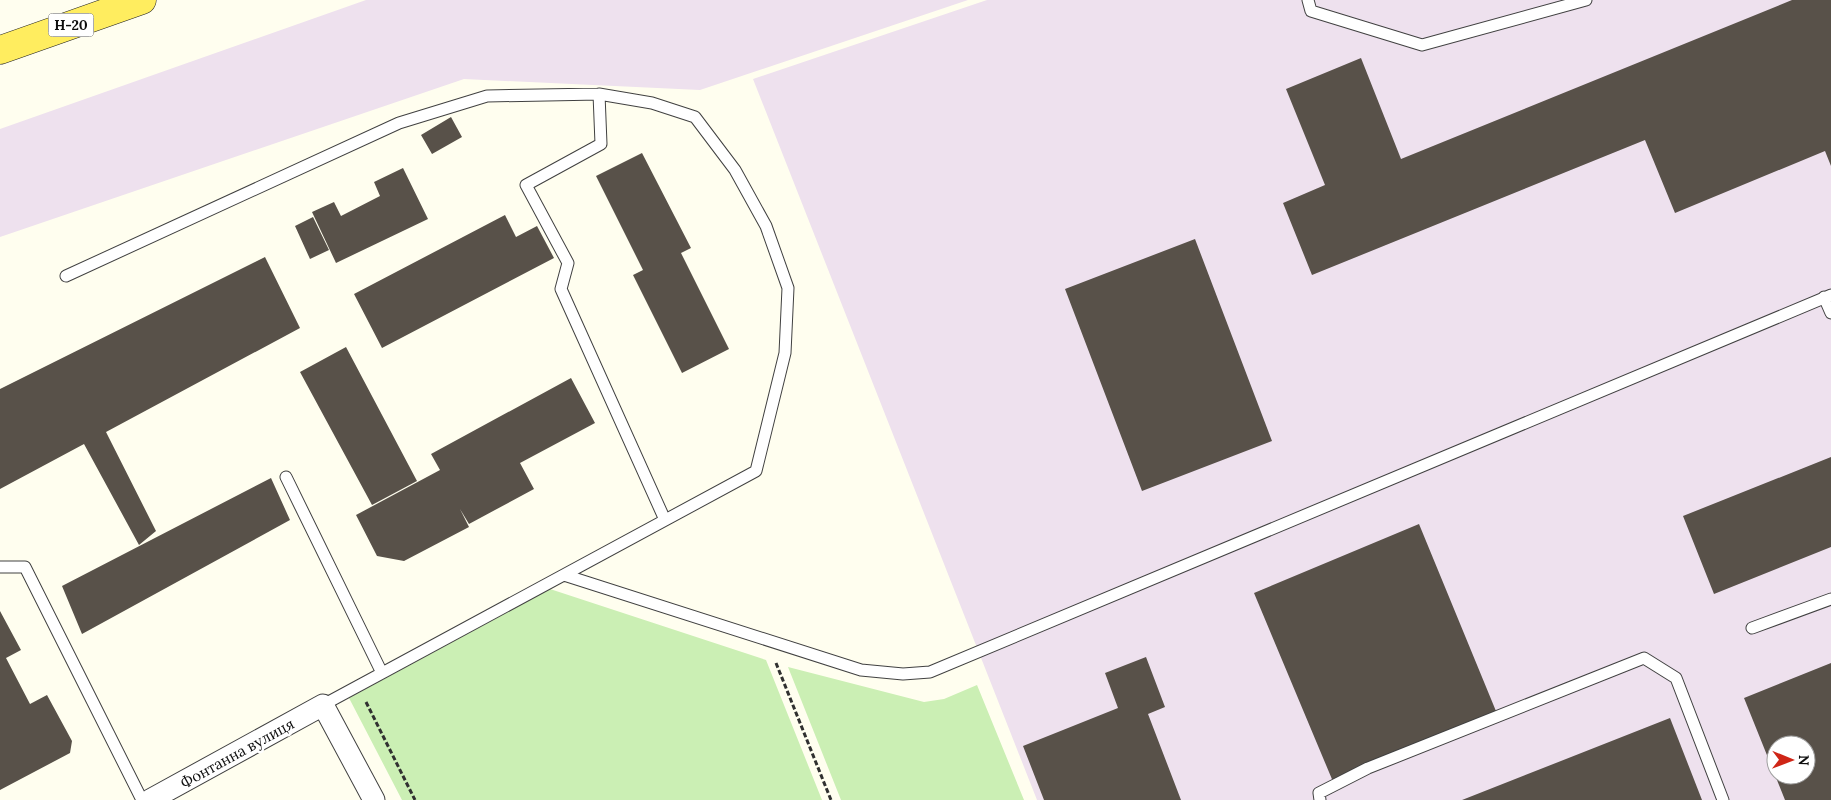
<svg xmlns="http://www.w3.org/2000/svg" width="1831" height="800" font-family="Lora,serif">
<style>
.industrial{fill:#eee1ee;fill-rule:evenodd}
.green{fill:#cbefb4}
.building{fill:#585149;fill-rule:evenodd}
.lines{fill:none;stroke-linecap:round;stroke-linejoin:round}
.service-casing{stroke:#414141;stroke-width:13}
.minor-casing{stroke:#414141;stroke-width:23}
.primary-casing{stroke:#1f1f1f;stroke-width:29}
.path{stroke:#303030;stroke-width:3;stroke-dasharray:5 2.5;stroke-linecap:butt}
.service{stroke:#fff;stroke-width:11}
.minor{stroke:#fff;stroke-width:21}
.primary{stroke:#ffed5f;stroke-width:28}
.labels{text-anchor:middle;dominant-baseline:central;stroke-width:5;stroke-linejoin:round;paint-order:stroke}
.shield{fill:#fff;stroke:#565656;stroke-width:1}
.shield-label{font-size:14px;font-weight:bold;fill:#0e0e0e}
.street-label{font-size:15px;fill:#0e0e0e;stroke:#fff}
</style>
<rect width="100%" height="100%" fill="#fffeef"/>
<path class="industrial" d="M366,0H968L700,90L464,79L0,237V129Z
M987,0H1831V800H1037L753,79ZM1776,745H1806V775H1776Z"/>
<path class="green" d="M550,589L766,660L822,800H402L349,698Z
M788,667L924,702L944,699L977,685L1024,800H841Z"/>
<path class="building" d="M1792,0H1831V166L1825,151L1675,213L1645,140L1312,275L1283,203L1325,185L1286,89L1361,58L1401,159Z
M451,117L462,137L432,154L421,135Z
M642,153L691,248L681,253L729,349L682,373L633,275L643,270L596,176Z
M403,168L428,219L336,263L312,212L334,202L341,216L380,196L374,182Z
M505,215L516,237L537,226L554,258L382,348L354,294Z
M313,217L329,250L310,259L295,226Z
M1195,239L1272,441L1142,491L1065,289Z
M265,257L300,328L106,432L156,531L139,545L84,444L0,489V389Z
M346,347L417,481L372,505L300,372Z
M571,378L595,423L520,463L534,489L469,524L460,509L469,527L404,561L377,556L356,515L440,470L431,454Z
M1831,457V547L1714,594L1683,516Z
M271,478L290,520L82,634L62,586Z
M1419,524L1498,716L1334,784L1254,593Z
M0,611L21,650L6,658L30,704L47,695L72,741L70,753L0,790Z
M1146,657L1165,707L1148,714L1181,800H1044L1023,746L1118,708L1105,673Z
M1831,663V800H1785L1744,698ZM1776,745H1806V775H1776Z
M1670,718L1702,800H1462Z"/>
<g class="lines">
<g class="service-casing">
<path id="service" d="M1308,0L1311,11L1422,45L1586,0
M599,94L601,144L526,185L568,263L561,289L665,520
M66,276L399,123L487,96L599,94L652,103L695,117L735,170L766,226L788,288L785,353L756,471L323,705
M1824,297L1831,313
M286,477L382,673
M0,567H25L142,800
M564,575L861,670L903,674L930,672L1831,295
M1752,628L1831,599
M1320,800L1319,793L1368,768L1644,658L1676,678L1723,800"/>
</g>
<g class="minor-casing">
<path id="minor" d="M150,800L323,705L374,800"/>
</g>
<g class="primary-casing">
<path id="primary" d="M0,50L142,0"/>
</g>
<path class="path" d="M776,663L831,800
M366,702L415,800"/>
<use href="#service" class="service"/>
<use href="#minor" class="minor"/>
<use href="#primary" class="primary"/>
</g>
<g class="labels">
<rect class="shield" x="48.5" y="13.5" width="45" height="23" rx="4"/>
<g class="shield-label">
<text x="71" y="25">Н-20</text>
</g>
<g class="street-label">
<text transform="translate(237 753) rotate(-29)">Фонтанна вулиця</text>
</g>
</g>
<g transform="translate(1791 760) rotate(91)"><circle r="24" fill="#ffffff" stroke="#9f9f9f"/>
<path d="M0-4L9 19L0 12L-9 19Z" fill="#cf2516"/>
<text y="-8" font-size="14" font-weight="bold" text-anchor="middle" fill="#0e0e0e">N</text>
</g>
</svg>
